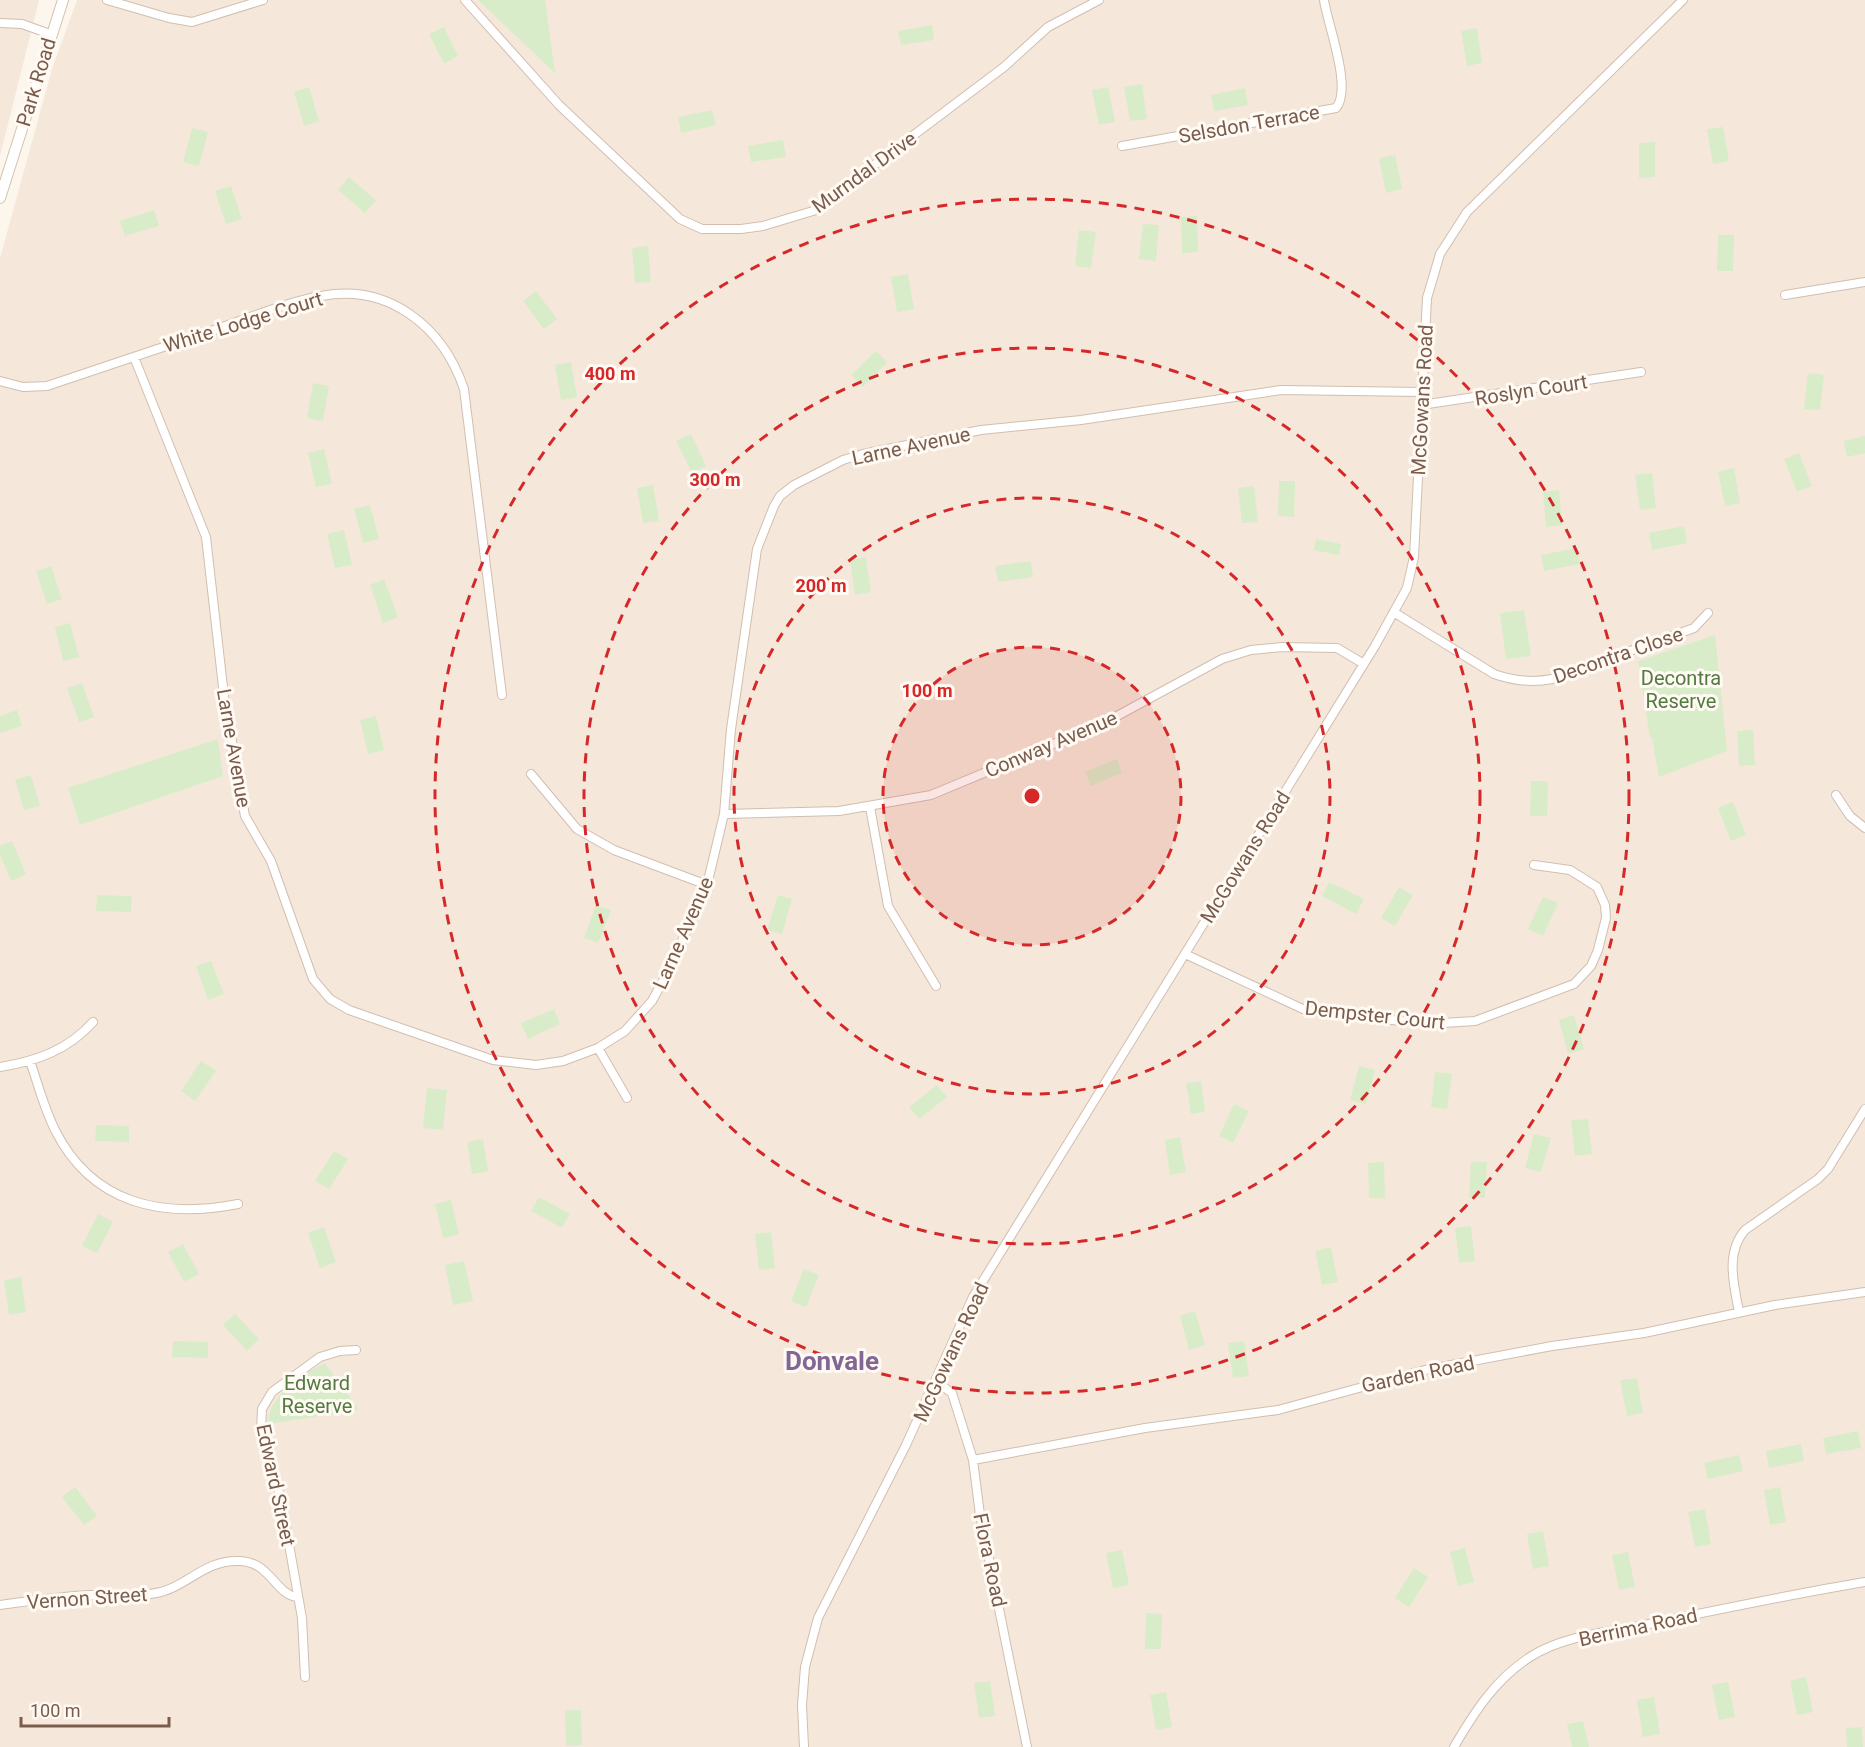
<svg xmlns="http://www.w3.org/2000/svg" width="1865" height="1747" font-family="Roboto,sans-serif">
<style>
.residential{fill:#f5e8da}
.green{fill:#d8ecc9}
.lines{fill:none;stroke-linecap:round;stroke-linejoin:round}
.street-casing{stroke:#d1beb0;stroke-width:10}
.secondary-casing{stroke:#d6c0b0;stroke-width:12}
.street{stroke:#fff;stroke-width:8}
.secondary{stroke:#fff;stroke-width:10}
.ring{fill:none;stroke:#d62828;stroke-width:3;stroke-dasharray:10 8}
.labels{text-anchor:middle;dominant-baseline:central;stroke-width:6;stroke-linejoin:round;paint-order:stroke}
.street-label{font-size:20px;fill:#7a5c4d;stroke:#fffaf3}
.park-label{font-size:20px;fill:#537a41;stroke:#fffaf3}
.district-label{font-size:26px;font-weight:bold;fill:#846695;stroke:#fffaf3}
.centre{fill:#d62828;stroke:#fffaf3;stroke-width:3}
.ring-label{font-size:18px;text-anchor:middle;font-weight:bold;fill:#d62828;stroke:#fffaf3;stroke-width:6;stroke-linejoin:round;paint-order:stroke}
</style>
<rect width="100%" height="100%" fill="#fdf6ec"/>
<path class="residential" d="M0,0H39L0,156Z
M77,0H1865V1747H0V258L52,69Z"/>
<path class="green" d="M478,0H545L555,73Z
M932,25L934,40L901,45L898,31Z
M444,27L458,56L444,64L429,34Z
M1477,28L1482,63L1467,66L1461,31Z
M1142,84L1147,119L1130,121L1124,87Z
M309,87L319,121L304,126L294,92Z
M1108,87L1115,122L1099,125L1092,90Z
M1245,88L1248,105L1214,111L1211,95Z
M712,110L716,125L681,133L678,117Z
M1723,127L1729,161L1713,164L1707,129Z
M192,128L208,132L199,166L183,162Z
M783,140L786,157L751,162L748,146Z
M1655,142V177L1639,178V143Z
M1395,155L1402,189L1386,193L1379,158Z
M349,177L376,200L365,213L338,190Z
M231,186L242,219L226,224L215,191Z
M154,210L159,226L125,236L120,221Z
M1197,216L1198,252L1182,253L1181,217Z
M1143,224L1159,225L1156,261L1139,259Z
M1079,230L1096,232L1091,268L1075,266Z
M1718,235H1734L1733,271H1717Z
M648,246L651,282L635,283L632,248Z
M908,274L914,309L897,312L891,277Z
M536,291L557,319L544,329L523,301Z
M876,351L887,362L863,387L851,375Z
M571,362L577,397L561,400L555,365Z
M1808,373L1824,375L1820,410L1804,409Z
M313,383L329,386L323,421L307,418Z
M691,434L706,466L692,473L676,441Z
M1865,436V453L1847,457L1844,441Z
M324,449L332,484L316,487L308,453Z
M1799,453L1812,486L1797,492L1784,459Z
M1734,468L1740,503L1725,506L1718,472Z
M1652,473L1656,508L1640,510L1635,475Z
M1279,481H1295L1294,517L1278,516Z
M653,485L659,521L643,523L637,488Z
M1254,486L1258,522L1242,523L1238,488Z
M1559,490L1562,525L1546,527L1543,492Z
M370,505L379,539L363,543L354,509Z
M1684,526L1687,543L1652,550L1649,533Z
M344,530L352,565L335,568L327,534Z
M1316,539L1341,544L1339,555L1314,550Z
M1577,548L1580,564L1544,571L1541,555Z
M866,557L871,592L855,595L850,560Z
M1031,561L1033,577L998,582L995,566Z
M51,566L62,599L47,604L36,571Z
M384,579L398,617L383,623L370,585Z
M1524,610L1531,656L1506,659L1500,613Z
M70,623L79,657L63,661L55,627Z
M1715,635L1727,751L1659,777L1652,738H1650L1638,661Z
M82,683L94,717L79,722L67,688Z
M17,710L22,726L0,733V716Z
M376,716L384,750L368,754L360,720Z
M1753,730L1755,765L1739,766L1737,731Z
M218,739L223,776L80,825L68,788Z
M1117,759L1122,773L1091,786L1085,772Z
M31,775L40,806L24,810L15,780Z
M1531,781H1548L1547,816H1530Z
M1733,802L1746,835L1731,841L1718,808Z
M12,841L26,874L11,881L0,855V846Z
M1329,882L1364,899L1356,914L1322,896Z
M1399,887L1413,895L1395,926L1381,918Z
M97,895L132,896L131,912L96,911Z
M778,895L792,899L782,934L767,930Z
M1543,897L1558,903L1543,936L1528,929Z
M596,905L611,910L598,943L584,938Z
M211,961L224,994L208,1000L196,966Z
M554,1009L560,1024L528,1039L521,1023Z
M1574,1015L1584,1049L1568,1054L1559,1020Z
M201,1061L216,1071L195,1101L181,1091Z
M1359,1066L1375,1070L1366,1104L1350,1100Z
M1435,1072L1452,1074L1447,1109L1431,1107Z
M1201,1081L1205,1112L1191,1114L1186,1083Z
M937,1085L947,1097L919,1119L909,1107Z
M427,1088L447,1090L443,1130L423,1128Z
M1234,1104L1249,1111L1233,1143L1219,1136Z
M1588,1119L1592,1154L1575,1156L1571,1120Z
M96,1125L129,1126V1142L95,1141Z
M1534,1134L1551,1138L1541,1172L1525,1168Z
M1180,1137L1186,1172L1170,1175L1165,1140Z
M483,1139L488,1171L472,1174L467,1142Z
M334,1151L348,1159L329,1189L315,1181Z
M1384,1162L1385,1198H1369L1368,1163Z
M1471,1162H1487L1485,1198L1469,1197Z
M539,1197L570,1214L562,1228L531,1211Z
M451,1200L459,1234L443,1238L435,1204Z
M98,1214L113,1222L97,1253L82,1246Z
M1471,1226L1475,1261L1459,1263L1455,1228Z
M324,1227L336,1262L320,1268L308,1233Z
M771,1232L775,1268L759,1270L755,1234Z
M183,1244L199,1274L184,1282L168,1252Z
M1331,1247L1338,1282L1322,1285L1315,1251Z
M464,1261L473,1301L453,1305L445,1265Z
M804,1269L819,1275L806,1307L791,1301Z
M21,1277L26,1312L9,1315L4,1280Z
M1195,1311L1205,1345L1189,1350L1180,1316Z
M235,1314L259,1339L247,1351L223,1325Z
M173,1341L208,1342V1358L172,1357Z
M1244,1341L1249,1376L1233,1378L1228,1343Z
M325,1363L359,1410L268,1424C268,1396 301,1375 325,1363Z
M1637,1378L1643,1413L1627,1416L1620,1380Z
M1858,1431L1861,1448L1826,1454L1823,1438Z
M1801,1444L1804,1461L1769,1468L1766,1451Z
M1739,1455L1743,1471L1708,1479L1704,1463Z
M75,1487L97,1516L84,1525L62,1497Z
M1780,1487L1786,1522L1770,1525L1764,1490Z
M1705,1509L1711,1544L1695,1547L1688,1512Z
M1543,1531L1549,1566L1533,1569L1527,1534Z
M1465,1548L1474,1582L1458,1586L1450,1552Z
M1122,1550L1129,1585L1113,1588L1106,1553Z
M1628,1552L1635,1587L1619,1590L1612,1555Z
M1414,1568L1428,1577L1409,1607L1395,1598Z
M1146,1613L1162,1614L1161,1649H1145Z
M1806,1677L1813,1712L1797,1715L1790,1681Z
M990,1681L995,1716L979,1718L974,1683Z
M1728,1682L1735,1717L1719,1720L1712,1685Z
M1166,1692L1172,1727L1156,1730L1150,1695Z
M1654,1697L1660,1734L1643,1737L1637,1700Z
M565,1710H581L582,1745L566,1746Z
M1583,1721L1589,1747H1572L1567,1724Z
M1862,1727L1863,1747H1847L1846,1728Z"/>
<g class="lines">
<g class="street-casing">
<path id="street" d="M107,0L169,18L192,22L263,0
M465,0L559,105L680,219L702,229H741L763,226L813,211L1004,67L1048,27L1099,0
M0,23L22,24L50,34
M1122,146L1336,108C1353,88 1327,23 1324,0
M1785,295L1865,282
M134,357L206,537L224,696L245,816L271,861L313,979L330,999L349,1010L493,1060L536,1065L563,1061L598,1048L625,1031L652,1001L670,968L707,885L724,814L731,729L757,549L774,506L780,496L794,485L843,460L863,454L981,430L1081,420L1281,390L1422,392
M0,381L23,387L47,386C101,368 154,350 208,332C245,320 283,303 321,296C389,283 443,327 464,389L502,695
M1421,405L1641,372
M1395,613L1494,674C1514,681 1532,683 1552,679L1694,628L1708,613
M531,774L577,829L614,850L707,885
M1836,795L1850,816L1865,828
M870,807L888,906L936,986
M724,814L839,811L931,795L1106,722L1222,659L1251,650L1282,647L1337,648L1364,664
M1185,954L1305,1010L1427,1024L1475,1021L1574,984L1591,966L1598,950L1606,918L1605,905L1597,887L1570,870L1534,865
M598,1048L627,1098
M30,1061C38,1084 44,1108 55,1130C92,1204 162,1219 238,1204
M0,1067C37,1061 68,1050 93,1022
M1739,1312C1734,1285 1725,1253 1745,1230L1818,1179L1828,1169L1865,1109
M937,1382L952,1393L973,1460L980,1515L1027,1747
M973,1460L1145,1428L1278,1410L1425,1370L1552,1346L1644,1333L1775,1305L1865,1292
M0,1605C30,1601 61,1596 92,1595C115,1595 138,1597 161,1592C189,1585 205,1559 241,1561C271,1563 275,1594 297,1597
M305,1677L302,1618L281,1499L261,1429L262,1409L272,1392L320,1357L340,1351L356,1350
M804,1747L802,1705L805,1667L818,1618L906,1445L973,1297L1375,646L1407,588L1414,557L1427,298L1440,254L1467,212L1683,0
M1454,1747C1475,1711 1495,1680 1530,1657C1564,1635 1610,1632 1649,1624C1721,1609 1793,1594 1865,1582"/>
</g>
<g class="secondary-casing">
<path id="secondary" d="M0,198L63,0"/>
</g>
<use href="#street" class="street"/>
<use href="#secondary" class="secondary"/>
</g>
<circle cx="1032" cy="796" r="149" fill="#d62828" fill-opacity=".12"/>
<g class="ring">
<circle cx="1032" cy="796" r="149"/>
<circle cx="1032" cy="796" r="298"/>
<circle cx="1032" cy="796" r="448"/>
<circle cx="1032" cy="796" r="597"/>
</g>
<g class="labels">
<g class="street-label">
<text transform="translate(36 82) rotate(-73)">Park Road</text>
<text transform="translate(1249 124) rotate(-10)">Selsdon Terrace</text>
<text transform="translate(864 172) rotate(-36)">Murndal Drive</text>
<text transform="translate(243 322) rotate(-17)">White Lodge Court</text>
<text transform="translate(1531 390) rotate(-9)">Roslyn Court</text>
<text transform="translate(1422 400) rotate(-87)">McGowans Road</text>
<text transform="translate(911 446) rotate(-12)">Larne Avenue</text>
<text transform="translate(1618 655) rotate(-19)">Decontra Close</text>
<text transform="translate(1051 744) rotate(-23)">Conway Avenue</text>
<text transform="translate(234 748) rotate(80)">Larne Avenue</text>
<text transform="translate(1245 857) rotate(-58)">McGowans Road</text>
<text transform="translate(683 933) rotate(-66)">Larne Avenue</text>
<text transform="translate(1375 1015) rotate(6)">Dempster Court</text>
<text transform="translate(951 1352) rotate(-65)">McGowans Road</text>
<text transform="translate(1418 1374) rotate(-12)">Garden Road</text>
<text transform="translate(276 1485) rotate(78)">Edward Street</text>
<text transform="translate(990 1560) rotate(78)">Flora Road</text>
<text transform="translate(87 1598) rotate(-4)">Vernon Street</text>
<text transform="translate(1638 1627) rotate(-12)">Berrima Road</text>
</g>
<g class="park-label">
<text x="1681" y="678">Decontra<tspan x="1681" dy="23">Reserve</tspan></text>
<text x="317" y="1383">Edward<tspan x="317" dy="23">Reserve</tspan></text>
</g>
<g class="district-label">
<text x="832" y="1361">Donvale</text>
</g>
</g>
<circle cx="1032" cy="796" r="9" class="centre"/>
<g class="ring-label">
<text x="610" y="380">400 m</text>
<text x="715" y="486">300 m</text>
<text x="821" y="592">200 m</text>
<text x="927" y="697">100 m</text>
</g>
<path d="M21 1717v9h148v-9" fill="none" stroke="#7a5c4d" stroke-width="3"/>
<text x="30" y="1717" font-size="18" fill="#7a5c4d" stroke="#fffaf3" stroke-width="4.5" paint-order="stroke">100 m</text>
</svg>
